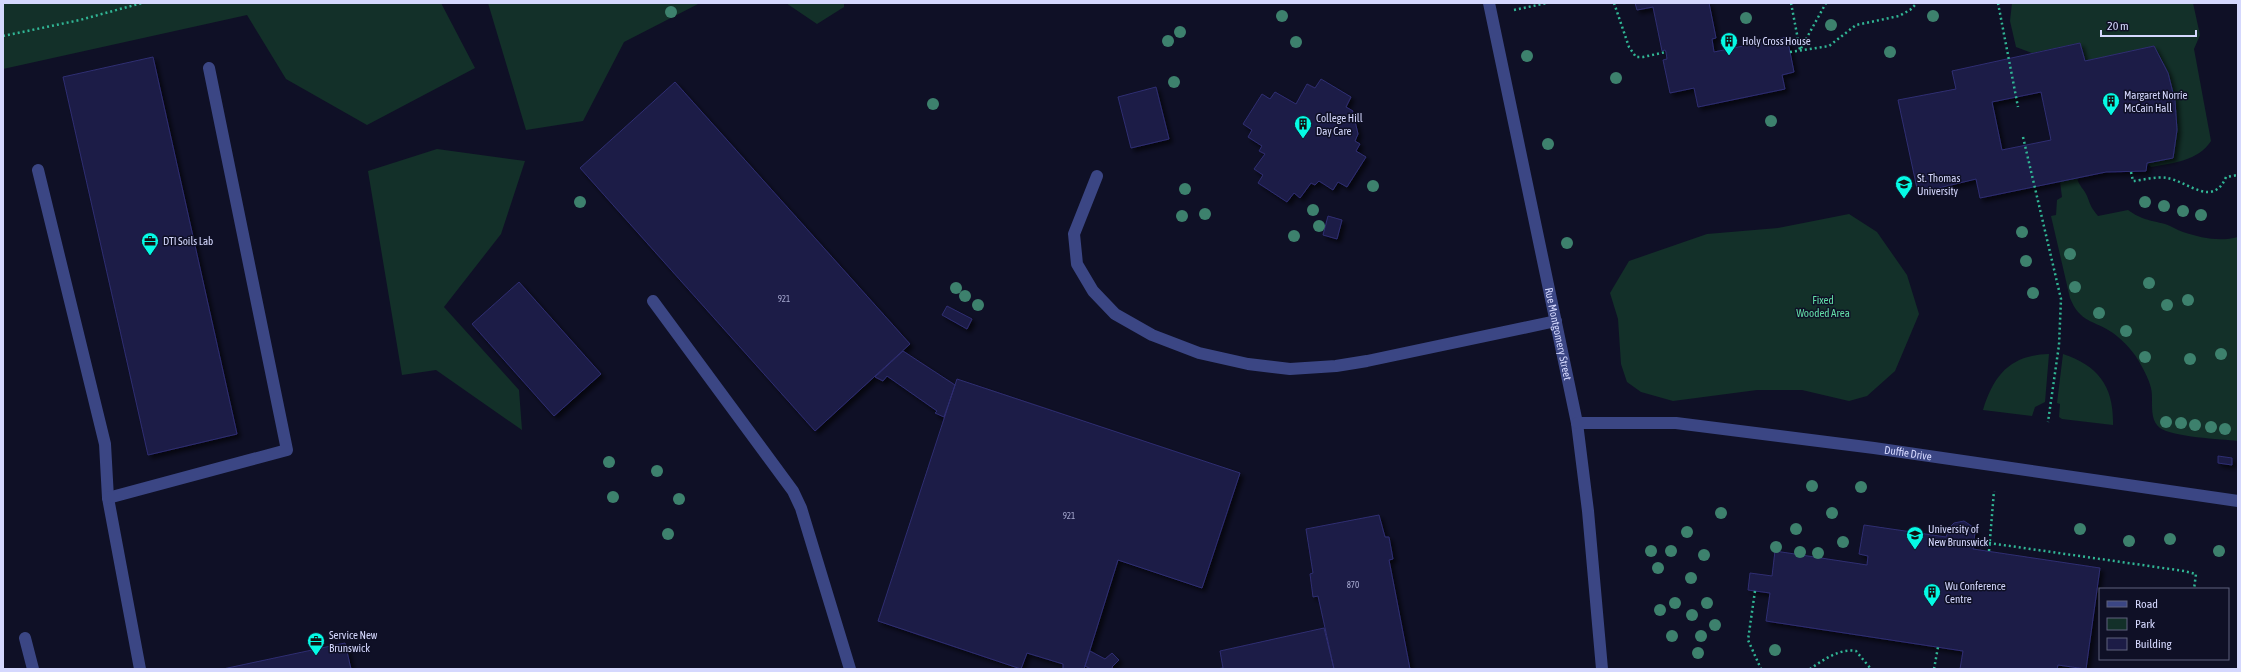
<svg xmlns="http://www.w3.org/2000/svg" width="2241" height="672" font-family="'Asap Condensed',sans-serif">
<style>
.green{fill:#133029}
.building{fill:#1c1c46;stroke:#2f2e72;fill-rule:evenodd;filter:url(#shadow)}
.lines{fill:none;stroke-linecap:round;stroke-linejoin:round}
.path{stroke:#31b695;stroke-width:2.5;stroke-dasharray:2 3;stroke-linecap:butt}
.minor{stroke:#3b4684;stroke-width:12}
.tree{fill:#3d816d}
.labels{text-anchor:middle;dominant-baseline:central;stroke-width:3;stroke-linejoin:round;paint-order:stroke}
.number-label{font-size:9px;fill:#a7a9d0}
.poi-label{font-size:11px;fill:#d5d8fe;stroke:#0f1026;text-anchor:start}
.park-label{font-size:11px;fill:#62dea7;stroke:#0f1026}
.street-label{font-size:11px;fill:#d5d8fe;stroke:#0f1026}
</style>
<defs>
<filter id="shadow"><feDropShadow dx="3.5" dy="3.5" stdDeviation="2" flood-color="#0009"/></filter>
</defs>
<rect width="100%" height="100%" fill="#0f1026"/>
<path class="green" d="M3,3H441L475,68L367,125L286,79L247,15L3,69Z
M488,3H700L624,42L583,121L526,130Z
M786,3H844V7L817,24Z
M2012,3H2193L2200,35L2194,49L2211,141C2198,161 2173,163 2151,167L2147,163L2173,158C2179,113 2175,87 2154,46L2085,61L2080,43L2032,53L2016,47L2010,21Z
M437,149L525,161L501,234L444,307L519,390L522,430L436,370L402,375L368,171Z
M2077,178C2079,186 2084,189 2087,196C2091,206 2090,206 2098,216L2128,210C2142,220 2149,220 2165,224C2171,226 2177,230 2183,232C2201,238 2220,242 2238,237V441C2221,439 2172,437 2160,428C2148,419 2154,400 2151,388C2149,380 2145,372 2141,365C2135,353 2124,341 2113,333C2094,320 2080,323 2070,298L2051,216L2056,215L2057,200L2062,197L2060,181Z
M1849,214L1877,232L1907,275L1919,314L1895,371L1867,396L1849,401L1802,390H1757L1673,401L1641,392L1627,382L1621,364L1618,319L1610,293L1629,261L1707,234L1778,228Z
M2049,354L2045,402L2035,407L2032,416L1983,410C1994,374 2011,355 2049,354Z
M2063,354C2099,366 2114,387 2113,425L2062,419L2059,417L2060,404L2057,403Z"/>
<path class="building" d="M1635,3H1709L1716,38L1712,39L1714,52L1787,37L1794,72L1782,75L1785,89L1698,107L1694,88L1670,93L1663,60L1667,59L1666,52L1665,50L1662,51L1653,7L1637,10Z
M2080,43L2085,61L2154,46L2168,73L2175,101L2177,130L2173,158L2147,163L2146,171L2106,172L1980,198L1976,179L1918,193L1898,100L1956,89L1952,71ZM2041,92L2051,140L2002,150L1992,102Z
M153,57L237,434L148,455L63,77Z
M1321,79L1351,97L1346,107L1353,111L1350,118L1355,121L1358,134L1355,141L1360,144L1356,151L1366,157L1347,187L1338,182L1333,190L1319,181L1315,185L1311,183L1300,198L1294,193L1287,202L1258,183L1263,175L1254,169L1265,154L1259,151L1262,146L1248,137L1252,130L1243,124L1262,94L1270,99L1275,92L1296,104L1307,84L1315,88Z
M675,82L910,344L815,431L580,168Z
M1156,87L1169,139L1131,148L1118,97Z
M1328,216L1342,220L1337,239L1323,235Z
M519,282L601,374L554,416L472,324Z
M947,306L972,319L967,329L942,315Z
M903,351L955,385L944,417L935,413L937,411L887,376L883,381L875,377Z
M957,379L1240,473L1202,588L1118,560L1084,669H1063V664L1027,653L1021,669L878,621Z
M2218,456L2232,458V465L2218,463Z
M1379,515L1385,537H1389L1393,559L1389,560L1410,669H1334L1318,596L1313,597L1310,574L1313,573L1306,529Z
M1964,521L1973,527L1975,532L1973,549L2100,568L2086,669L2058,665L2057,669H1960L1963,651L1766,621L1770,593L1748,590L1750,573L1772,576L1775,551L1867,565L1868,556L1859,554L1864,525L1946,537L1950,527L1954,523Z
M1324,628L1334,669H1216L1223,668L1220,651Z
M345,643L351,669H223Z
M1090,651L1105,659L1112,653L1119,660L1112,667L1113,669H1091L1085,666Z"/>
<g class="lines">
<path class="path" d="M1614,3L1629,47L1636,57H1643L1666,52
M1791,3L1800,50L1826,3
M1998,3L2018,107
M1514,10L1547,3
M3,36L80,20L142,3
M1790,52L1829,46L1856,25L1899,16L1910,10L1917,3
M2023,137L2061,299L2059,345L2048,422
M2131,172L2133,181C2143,180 2157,176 2167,178C2189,182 2213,208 2226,177L2238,175
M1989,543L2184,571L2196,574L2194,589
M1989,551L1994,491
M1755,591L1748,640L1761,669
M1810,669C1823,660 1840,648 1856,651L1871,669
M1934,669L1938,647"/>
<g class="minor">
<path id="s1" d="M1489,3L1577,423L1588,511L1602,669"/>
<path d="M38,170L105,444L108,498L140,669"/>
<path d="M1097,176L1074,234L1077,264L1093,291L1115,314L1152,335L1199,353L1248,364L1290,369L1336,366L1367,361L1556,321"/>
<path d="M653,301L793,491L801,508L850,669"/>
<path id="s2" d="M1577,423H1676L1874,448L2238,501"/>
<path d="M108,498L287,450L209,68"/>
<path d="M25,638L33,669"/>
</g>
</g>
<g class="tree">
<circle cx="671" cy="12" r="6"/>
<circle cx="1282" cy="16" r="6"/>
<circle cx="1933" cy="16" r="6"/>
<circle cx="1746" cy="18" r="6"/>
<circle cx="1831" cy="25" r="6"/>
<circle cx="1180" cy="32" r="6"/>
<circle cx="1168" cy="41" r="6"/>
<circle cx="1296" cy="42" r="6"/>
<circle cx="1890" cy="52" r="6"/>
<circle cx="1527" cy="56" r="6"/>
<circle cx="1616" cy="78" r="6"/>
<circle cx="1174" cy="82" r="6"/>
<circle cx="933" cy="104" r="6"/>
<circle cx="1771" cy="121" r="6"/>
<circle cx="1548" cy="144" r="6"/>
<circle cx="1373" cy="186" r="6"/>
<circle cx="1185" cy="189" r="6"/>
<circle cx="580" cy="202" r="6"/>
<circle cx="2145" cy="202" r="6"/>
<circle cx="2164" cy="206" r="6"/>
<circle cx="1313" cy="210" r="6"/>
<circle cx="2183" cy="211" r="6"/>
<circle cx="1205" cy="214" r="6"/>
<circle cx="2201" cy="215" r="6"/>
<circle cx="1182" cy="216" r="6"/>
<circle cx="1319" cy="226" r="6"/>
<circle cx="2022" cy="232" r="6"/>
<circle cx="1294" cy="236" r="6"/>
<circle cx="1567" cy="243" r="6"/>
<circle cx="2070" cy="254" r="6"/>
<circle cx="2026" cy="261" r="6"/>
<circle cx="2149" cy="283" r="6"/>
<circle cx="2075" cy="287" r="6"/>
<circle cx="956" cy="288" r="6"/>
<circle cx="2033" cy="293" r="6"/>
<circle cx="965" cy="296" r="6"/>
<circle cx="2188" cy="300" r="6"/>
<circle cx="978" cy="305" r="6"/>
<circle cx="2167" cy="305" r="6"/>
<circle cx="2099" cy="313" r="6"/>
<circle cx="2126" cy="331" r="6"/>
<circle cx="2221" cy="354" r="6"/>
<circle cx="2145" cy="357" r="6"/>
<circle cx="2190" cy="359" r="6"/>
<circle cx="2166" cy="422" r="6"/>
<circle cx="2181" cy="423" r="6"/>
<circle cx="2195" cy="425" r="6"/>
<circle cx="2211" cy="427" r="6"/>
<circle cx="2225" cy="429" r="6"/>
<circle cx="609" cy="462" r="6"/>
<circle cx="657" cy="471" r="6"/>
<circle cx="1812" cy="486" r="6"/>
<circle cx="1861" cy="487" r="6"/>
<circle cx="613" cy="497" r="6"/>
<circle cx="679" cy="499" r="6"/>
<circle cx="1721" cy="513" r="6"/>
<circle cx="1832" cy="513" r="6"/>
<circle cx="1796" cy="529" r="6"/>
<circle cx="2080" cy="529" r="6"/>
<circle cx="1687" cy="532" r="6"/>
<circle cx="668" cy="534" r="6"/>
<circle cx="2170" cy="539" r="6"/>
<circle cx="2129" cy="541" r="6"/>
<circle cx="1843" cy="542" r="6"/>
<circle cx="1776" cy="547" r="6"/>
<circle cx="1651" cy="551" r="6"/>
<circle cx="1671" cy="551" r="6"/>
<circle cx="2219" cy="551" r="6"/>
<circle cx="1800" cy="552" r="6"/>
<circle cx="1818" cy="553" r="6"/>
<circle cx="1704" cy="555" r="6"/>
<circle cx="1658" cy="568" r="6"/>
<circle cx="1691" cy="578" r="6"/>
<circle cx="1675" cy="603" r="6"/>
<circle cx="1707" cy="603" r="6"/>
<circle cx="1660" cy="610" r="6"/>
<circle cx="1692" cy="615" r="6"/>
<circle cx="1715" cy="625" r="6"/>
<circle cx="1672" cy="636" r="6"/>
<circle cx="1701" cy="636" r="6"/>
<circle cx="1775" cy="650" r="6"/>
<circle cx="1698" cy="653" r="6"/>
</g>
<defs>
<g id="building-pin" transform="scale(0.9)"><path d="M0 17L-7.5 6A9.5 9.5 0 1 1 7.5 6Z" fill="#05fae5" stroke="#0f1026"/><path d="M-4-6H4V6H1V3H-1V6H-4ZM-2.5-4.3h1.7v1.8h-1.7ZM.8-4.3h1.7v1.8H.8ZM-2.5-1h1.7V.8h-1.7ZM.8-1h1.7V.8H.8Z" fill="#111"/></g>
<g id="university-pin" transform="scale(0.9)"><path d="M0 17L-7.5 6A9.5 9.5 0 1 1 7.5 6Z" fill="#05fae5" stroke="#0f1026"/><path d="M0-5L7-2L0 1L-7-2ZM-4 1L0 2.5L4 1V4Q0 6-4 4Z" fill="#111"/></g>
<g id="office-pin" transform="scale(0.9)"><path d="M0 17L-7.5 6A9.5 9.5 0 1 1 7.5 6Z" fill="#05fae5" stroke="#0f1026"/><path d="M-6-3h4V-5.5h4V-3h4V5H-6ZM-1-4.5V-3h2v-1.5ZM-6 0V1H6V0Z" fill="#111"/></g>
</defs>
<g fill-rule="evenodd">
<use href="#building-pin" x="1729" y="41"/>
<use href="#building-pin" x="2111" y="101"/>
<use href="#building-pin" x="1303" y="124"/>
<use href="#university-pin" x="1904" y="184"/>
<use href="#office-pin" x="150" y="241"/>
<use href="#university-pin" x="1915" y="535"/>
<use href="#building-pin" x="1932" y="592"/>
<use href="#office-pin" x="316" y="641"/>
</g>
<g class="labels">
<g class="number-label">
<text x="784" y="299">921</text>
<text x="1069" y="516">921</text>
<text x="1353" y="585">870</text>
</g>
<g class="poi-label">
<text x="1742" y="41">Holy Cross House</text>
<text x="2124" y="95">Margaret Norrie<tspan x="2124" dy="13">McCain Hall</tspan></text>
<text x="1316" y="118">College Hill<tspan x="1316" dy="13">Day Care</tspan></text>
<text x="1917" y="178">St. Thomas<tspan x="1917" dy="13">University</tspan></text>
<text x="163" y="241">DTI Soils Lab</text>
<text x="1928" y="529">University of<tspan x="1928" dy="13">New Brunswick</tspan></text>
<text x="1945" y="586">Wu Conference<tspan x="1945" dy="13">Centre</tspan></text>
<text x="329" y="635">Service New<tspan x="329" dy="13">Brunswick</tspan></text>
</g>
<g class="park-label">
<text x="1823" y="300">Fixed<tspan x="1823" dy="13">Wooded Area</tspan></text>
</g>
<g class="street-label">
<text stroke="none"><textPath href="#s1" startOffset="338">Rue Montgomery Street</textPath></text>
<text stroke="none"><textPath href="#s2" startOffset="333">Duffie Drive</textPath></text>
</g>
</g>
<rect width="2241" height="672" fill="none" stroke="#d5d8fe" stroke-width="8"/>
<rect x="2099" y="588" width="130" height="72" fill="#0f1026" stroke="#5e607c"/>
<rect x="2107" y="601" width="20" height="6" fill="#3b4684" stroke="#5e607c"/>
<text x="2135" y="608" font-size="12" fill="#d5d8fe">Road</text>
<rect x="2107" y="618" width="20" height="12" fill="#133029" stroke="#5e607c"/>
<text x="2135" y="628" font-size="12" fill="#d5d8fe">Park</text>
<rect x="2107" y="638" width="20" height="12" fill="#1c1c46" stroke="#5e607c"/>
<text x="2135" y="648" font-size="12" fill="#d5d8fe">Building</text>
<path d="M2101 30v6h95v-6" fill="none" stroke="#d5d8fe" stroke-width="2"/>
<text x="2107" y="30" font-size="12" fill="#d5d8fe" stroke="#0f1026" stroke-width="3" paint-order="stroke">20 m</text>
</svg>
